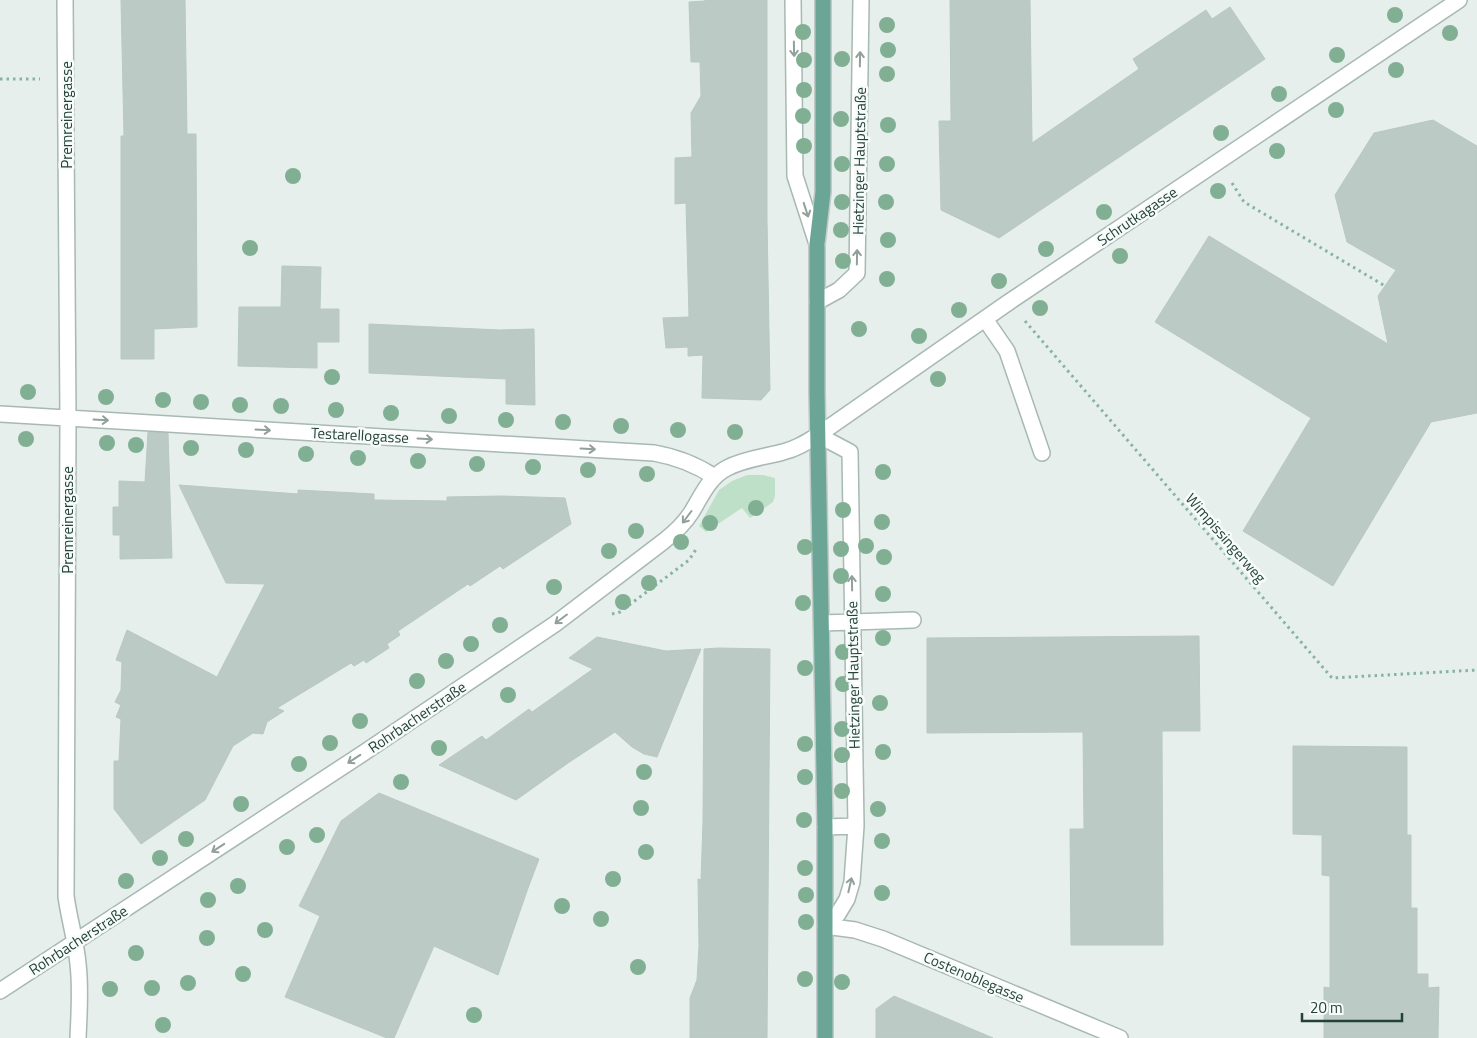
<svg xmlns="http://www.w3.org/2000/svg" width="1477" height="1038" font-family="'Titillium Web',sans-serif">
<style>
.green{fill:#bfe0c8}
.building{fill:#bbcac4;stroke:#b8c9c2}
.lines{fill:none;stroke-linecap:round;stroke-linejoin:round}
.minor-casing{stroke:#a8b8b2;stroke-width:18}
.major-casing{stroke:#c2cac8;stroke-width:18}
.path{stroke:#86b3a5;stroke-width:3;stroke-dasharray:2.5 4;stroke-linecap:butt}
.minor{stroke:#fff;stroke-width:15}
.major{stroke:#6aa596;stroke-width:15}
.tree{fill:#80af93}
.oneway{stroke:#92a09c}
.labels{text-anchor:middle;dominant-baseline:central;stroke-width:5;stroke-linejoin:round;paint-order:stroke}
.street-label{font-size:15px;fill:#24423a;stroke:#f7fbf9}
</style>
<rect width="100%" height="100%" fill="#e6efeb"/>
<path class="green" d="M747,475H763L775,478V496L773,502L750,518L742,508L706,532L699,526L719,490L732,481Z"/>
<path class="building" d="M121,0H185L187,134H196L197,327L154,329V359H121V136H124Z
M705,0H767V220L770,390L761,400L702,398L703,355L688,356V347L666,348L663,318L689,317L686,203L675,204V158L692,157L691,113L701,96L700,62H691L689,2L705,1Z
M950,0H1030L1032,143L1139,69L1133,59L1206,10L1212,19L1230,7L1265,59L999,238L941,210L939,121H951Z
M1433,120L1477,146V413L1431,422L1333,586L1243,531L1311,418L1155,322L1209,236L1388,344L1378,296L1396,270L1347,242L1335,195L1374,133Z
M282,266L321,267L320,309H339V342H317V368L238,366L239,307H281Z
M369,324L500,330L534,329L535,405L506,404V379L369,373Z
M148,432L168,433L172,558L120,559V535H113V507H119V481L145,482Z
M179,485L298,494V490L374,494V500L447,501V497L502,496L565,498L571,524L503,569L500,566L470,586L468,584L398,631L400,635L387,644L389,648L366,663L364,660L354,666L351,663L277,708L284,711L267,722L263,734L253,733L233,746L205,800L141,844L114,809V761H119L121,719L116,717L121,705L115,702L121,690L122,662L116,660L127,630L217,677L265,584L226,583Z
M1199,636L1200,731H1162L1163,945H1071L1070,829H1084L1083,732L927,733V638Z
M597,637L666,651L701,649L657,757L644,754L632,747L615,732L568,763L516,800L439,765L482,736L486,740L529,709L532,712L593,669L569,658Z
M718,648L770,649L767,1038H690V998L697,980L699,946L698,879L701,880L703,823L704,649Z
M1293,746L1407,747V835H1411V908H1417V974H1428V988L1439,987L1438,1038H1324V987L1330,988V876L1322,875V835L1293,834Z
M379,793L539,859L528,888L498,975L434,946L394,1038H387L285,997L320,916L299,906L341,821Z
M894,996L993,1038H876V1009Z"/>
<g class="lines">
<g class="minor-casing">
<path id="minor" d="M65,0L68,418L66,896C69,919 76,941 78,964C81,989 79,1014 78,1038
M793,0L795,176L817,244
M817,302L839,290L857,273L861,0
M985,319L1007,351L1042,453
M0,414L654,453C677,457 695,464 715,477
M818,435L850,452L856,826L852,882L847,899L838,914L825,926
M822,623L913,620
M825,827L856,826
M825,926L855,930L883,939L1120,1038
M0,991L362,754L555,624L664,541C674,533 684,524 691,513C701,497 709,477 727,468C744,459 765,457 783,452C796,449 807,442 818,435L1009,302L1459,0"/>
</g>
<g class="major-casing">
<path id="major" d="M823,0V192L817,244V392L825,827V1038"/>
</g>
<path class="path" d="M0,79H40
M1232,183L1244,202L1385,286
M1025,321L1332,678L1477,670
M612,614L620,612L689,560L697,548"/>
<use href="#minor" class="minor"/>
<use href="#major" class="major"/>
</g>
<g class="tree">
<circle cx="1395" cy="15" r="8"/>
<circle cx="887" cy="25" r="8"/>
<circle cx="803" cy="32" r="8"/>
<circle cx="1450" cy="33" r="8"/>
<circle cx="888" cy="50" r="8"/>
<circle cx="1337" cy="55" r="8"/>
<circle cx="842" cy="59" r="8"/>
<circle cx="804" cy="60" r="8"/>
<circle cx="1396" cy="70" r="8"/>
<circle cx="887" cy="74" r="8"/>
<circle cx="804" cy="90" r="8"/>
<circle cx="1279" cy="94" r="8"/>
<circle cx="1336" cy="110" r="8"/>
<circle cx="803" cy="116" r="8"/>
<circle cx="841" cy="119" r="8"/>
<circle cx="888" cy="125" r="8"/>
<circle cx="1221" cy="133" r="8"/>
<circle cx="804" cy="146" r="8"/>
<circle cx="1277" cy="151" r="8"/>
<circle cx="842" cy="164" r="8"/>
<circle cx="887" cy="164" r="8"/>
<circle cx="293" cy="176" r="8"/>
<circle cx="1218" cy="191" r="8"/>
<circle cx="842" cy="202" r="8"/>
<circle cx="886" cy="202" r="8"/>
<circle cx="1104" cy="212" r="8"/>
<circle cx="841" cy="230" r="8"/>
<circle cx="888" cy="240" r="8"/>
<circle cx="250" cy="248" r="8"/>
<circle cx="1046" cy="249" r="8"/>
<circle cx="1120" cy="256" r="8"/>
<circle cx="843" cy="261" r="8"/>
<circle cx="887" cy="279" r="8"/>
<circle cx="999" cy="281" r="8"/>
<circle cx="1040" cy="308" r="8"/>
<circle cx="959" cy="310" r="8"/>
<circle cx="859" cy="329" r="8"/>
<circle cx="919" cy="336" r="8"/>
<circle cx="332" cy="377" r="8"/>
<circle cx="938" cy="379" r="8"/>
<circle cx="28" cy="392" r="8"/>
<circle cx="106" cy="397" r="8"/>
<circle cx="163" cy="400" r="8"/>
<circle cx="201" cy="402" r="8"/>
<circle cx="240" cy="405" r="8"/>
<circle cx="281" cy="406" r="8"/>
<circle cx="336" cy="410" r="8"/>
<circle cx="391" cy="413" r="8"/>
<circle cx="449" cy="416" r="8"/>
<circle cx="506" cy="420" r="8"/>
<circle cx="563" cy="422" r="8"/>
<circle cx="621" cy="426" r="8"/>
<circle cx="678" cy="430" r="8"/>
<circle cx="735" cy="432" r="8"/>
<circle cx="26" cy="439" r="8"/>
<circle cx="107" cy="443" r="8"/>
<circle cx="136" cy="445" r="8"/>
<circle cx="191" cy="448" r="8"/>
<circle cx="246" cy="450" r="8"/>
<circle cx="306" cy="454" r="8"/>
<circle cx="358" cy="458" r="8"/>
<circle cx="418" cy="461" r="8"/>
<circle cx="477" cy="464" r="8"/>
<circle cx="533" cy="467" r="8"/>
<circle cx="588" cy="470" r="8"/>
<circle cx="883" cy="472" r="8"/>
<circle cx="647" cy="474" r="8"/>
<circle cx="756" cy="508" r="8"/>
<circle cx="843" cy="510" r="8"/>
<circle cx="882" cy="522" r="8"/>
<circle cx="710" cy="523" r="8"/>
<circle cx="636" cy="531" r="8"/>
<circle cx="681" cy="542" r="8"/>
<circle cx="866" cy="546" r="8"/>
<circle cx="805" cy="547" r="8"/>
<circle cx="841" cy="549" r="8"/>
<circle cx="609" cy="551" r="8"/>
<circle cx="884" cy="557" r="8"/>
<circle cx="841" cy="576" r="8"/>
<circle cx="649" cy="583" r="8"/>
<circle cx="554" cy="587" r="8"/>
<circle cx="883" cy="594" r="8"/>
<circle cx="623" cy="602" r="8"/>
<circle cx="803" cy="603" r="8"/>
<circle cx="500" cy="625" r="8"/>
<circle cx="883" cy="638" r="8"/>
<circle cx="471" cy="644" r="8"/>
<circle cx="843" cy="652" r="8"/>
<circle cx="446" cy="661" r="8"/>
<circle cx="805" cy="668" r="8"/>
<circle cx="417" cy="681" r="8"/>
<circle cx="843" cy="684" r="8"/>
<circle cx="508" cy="695" r="8"/>
<circle cx="880" cy="703" r="8"/>
<circle cx="360" cy="721" r="8"/>
<circle cx="842" cy="729" r="8"/>
<circle cx="330" cy="743" r="8"/>
<circle cx="805" cy="744" r="8"/>
<circle cx="439" cy="748" r="8"/>
<circle cx="883" cy="752" r="8"/>
<circle cx="842" cy="755" r="8"/>
<circle cx="299" cy="764" r="8"/>
<circle cx="644" cy="772" r="8"/>
<circle cx="805" cy="777" r="8"/>
<circle cx="401" cy="782" r="8"/>
<circle cx="842" cy="791" r="8"/>
<circle cx="241" cy="804" r="8"/>
<circle cx="641" cy="808" r="8"/>
<circle cx="878" cy="809" r="8"/>
<circle cx="804" cy="820" r="8"/>
<circle cx="317" cy="835" r="8"/>
<circle cx="186" cy="839" r="8"/>
<circle cx="882" cy="841" r="8"/>
<circle cx="287" cy="847" r="8"/>
<circle cx="646" cy="852" r="8"/>
<circle cx="160" cy="858" r="8"/>
<circle cx="805" cy="868" r="8"/>
<circle cx="613" cy="879" r="8"/>
<circle cx="126" cy="881" r="8"/>
<circle cx="238" cy="886" r="8"/>
<circle cx="882" cy="893" r="8"/>
<circle cx="806" cy="895" r="8"/>
<circle cx="208" cy="900" r="8"/>
<circle cx="562" cy="906" r="8"/>
<circle cx="601" cy="919" r="8"/>
<circle cx="806" cy="922" r="8"/>
<circle cx="265" cy="930" r="8"/>
<circle cx="207" cy="938" r="8"/>
<circle cx="136" cy="953" r="8"/>
<circle cx="638" cy="967" r="8"/>
<circle cx="243" cy="974" r="8"/>
<circle cx="805" cy="979" r="8"/>
<circle cx="842" cy="982" r="8"/>
<circle cx="188" cy="983" r="8"/>
<circle cx="152" cy="988" r="8"/>
<circle cx="110" cy="989" r="8"/>
<circle cx="474" cy="1015" r="8"/>
<circle cx="163" cy="1025" r="8"/>
</g>
<defs><path id="oneway-shaft" d="M-6 0H5M1.5-3L5.5 0L1.5 3" fill="none" stroke-width="1.6" stroke-linecap="round" stroke-linejoin="round" transform="scale(1.25)"/></defs>
<g class="oneway">
<use href="#oneway-shaft" transform="translate(794 49) rotate(89)"/>
<use href="#oneway-shaft" transform="translate(860 59) rotate(-89)"/>
<use href="#oneway-shaft" transform="translate(806 210) rotate(72)"/>
<use href="#oneway-shaft" transform="translate(857 257) rotate(-89)"/>
<use href="#oneway-shaft" transform="translate(101 420) rotate(3)"/>
<use href="#oneway-shaft" transform="translate(263 430) rotate(3)"/>
<use href="#oneway-shaft" transform="translate(425 439) rotate(3)"/>
<use href="#oneway-shaft" transform="translate(588 449) rotate(3)"/>
<use href="#oneway-shaft" transform="translate(687 517) rotate(127)"/>
<use href="#oneway-shaft" transform="translate(852 583) rotate(-91)"/>
<use href="#oneway-shaft" transform="translate(561 619) rotate(143)"/>
<use href="#oneway-shaft" transform="translate(354 759) rotate(147)"/>
<use href="#oneway-shaft" transform="translate(218 848) rotate(147)"/>
<use href="#oneway-shaft" transform="translate(850 885) rotate(-77)"/>
</g>
<g class="labels">
<g class="street-label">
<text transform="translate(66 115) rotate(-90)">Premreinergasse</text>
<text transform="translate(859 161) rotate(-89)">Hietzinger Hauptstraße</text>
<text transform="translate(1137 216) rotate(-34)">Schrutkagasse</text>
<text transform="translate(360 435) rotate(3)">Testarellogasse</text>
<text transform="translate(67 520) rotate(-90)">Premreinergasse</text>
<text transform="translate(1226 538) rotate(49)">Wimpissingerweg</text>
<text transform="translate(853 675) rotate(-91)">Hietzinger Hauptstraße</text>
<text transform="translate(417 717) rotate(-34)">Rohrbacherstraße</text>
<text transform="translate(78 940) rotate(-33)">Rohrbacherstraße</text>
<text transform="translate(974 977) rotate(23)">Costenoblegasse</text>
</g>
</g>
<path d="M1302 1013v8h100v-8" fill="none" stroke="#24423a" stroke-width="2.5"/>
<text x="1310" y="1013" font-size="15" fill="#24423a" stroke="#f7fbf9" stroke-width="4" paint-order="stroke">20 m</text>
</svg>
